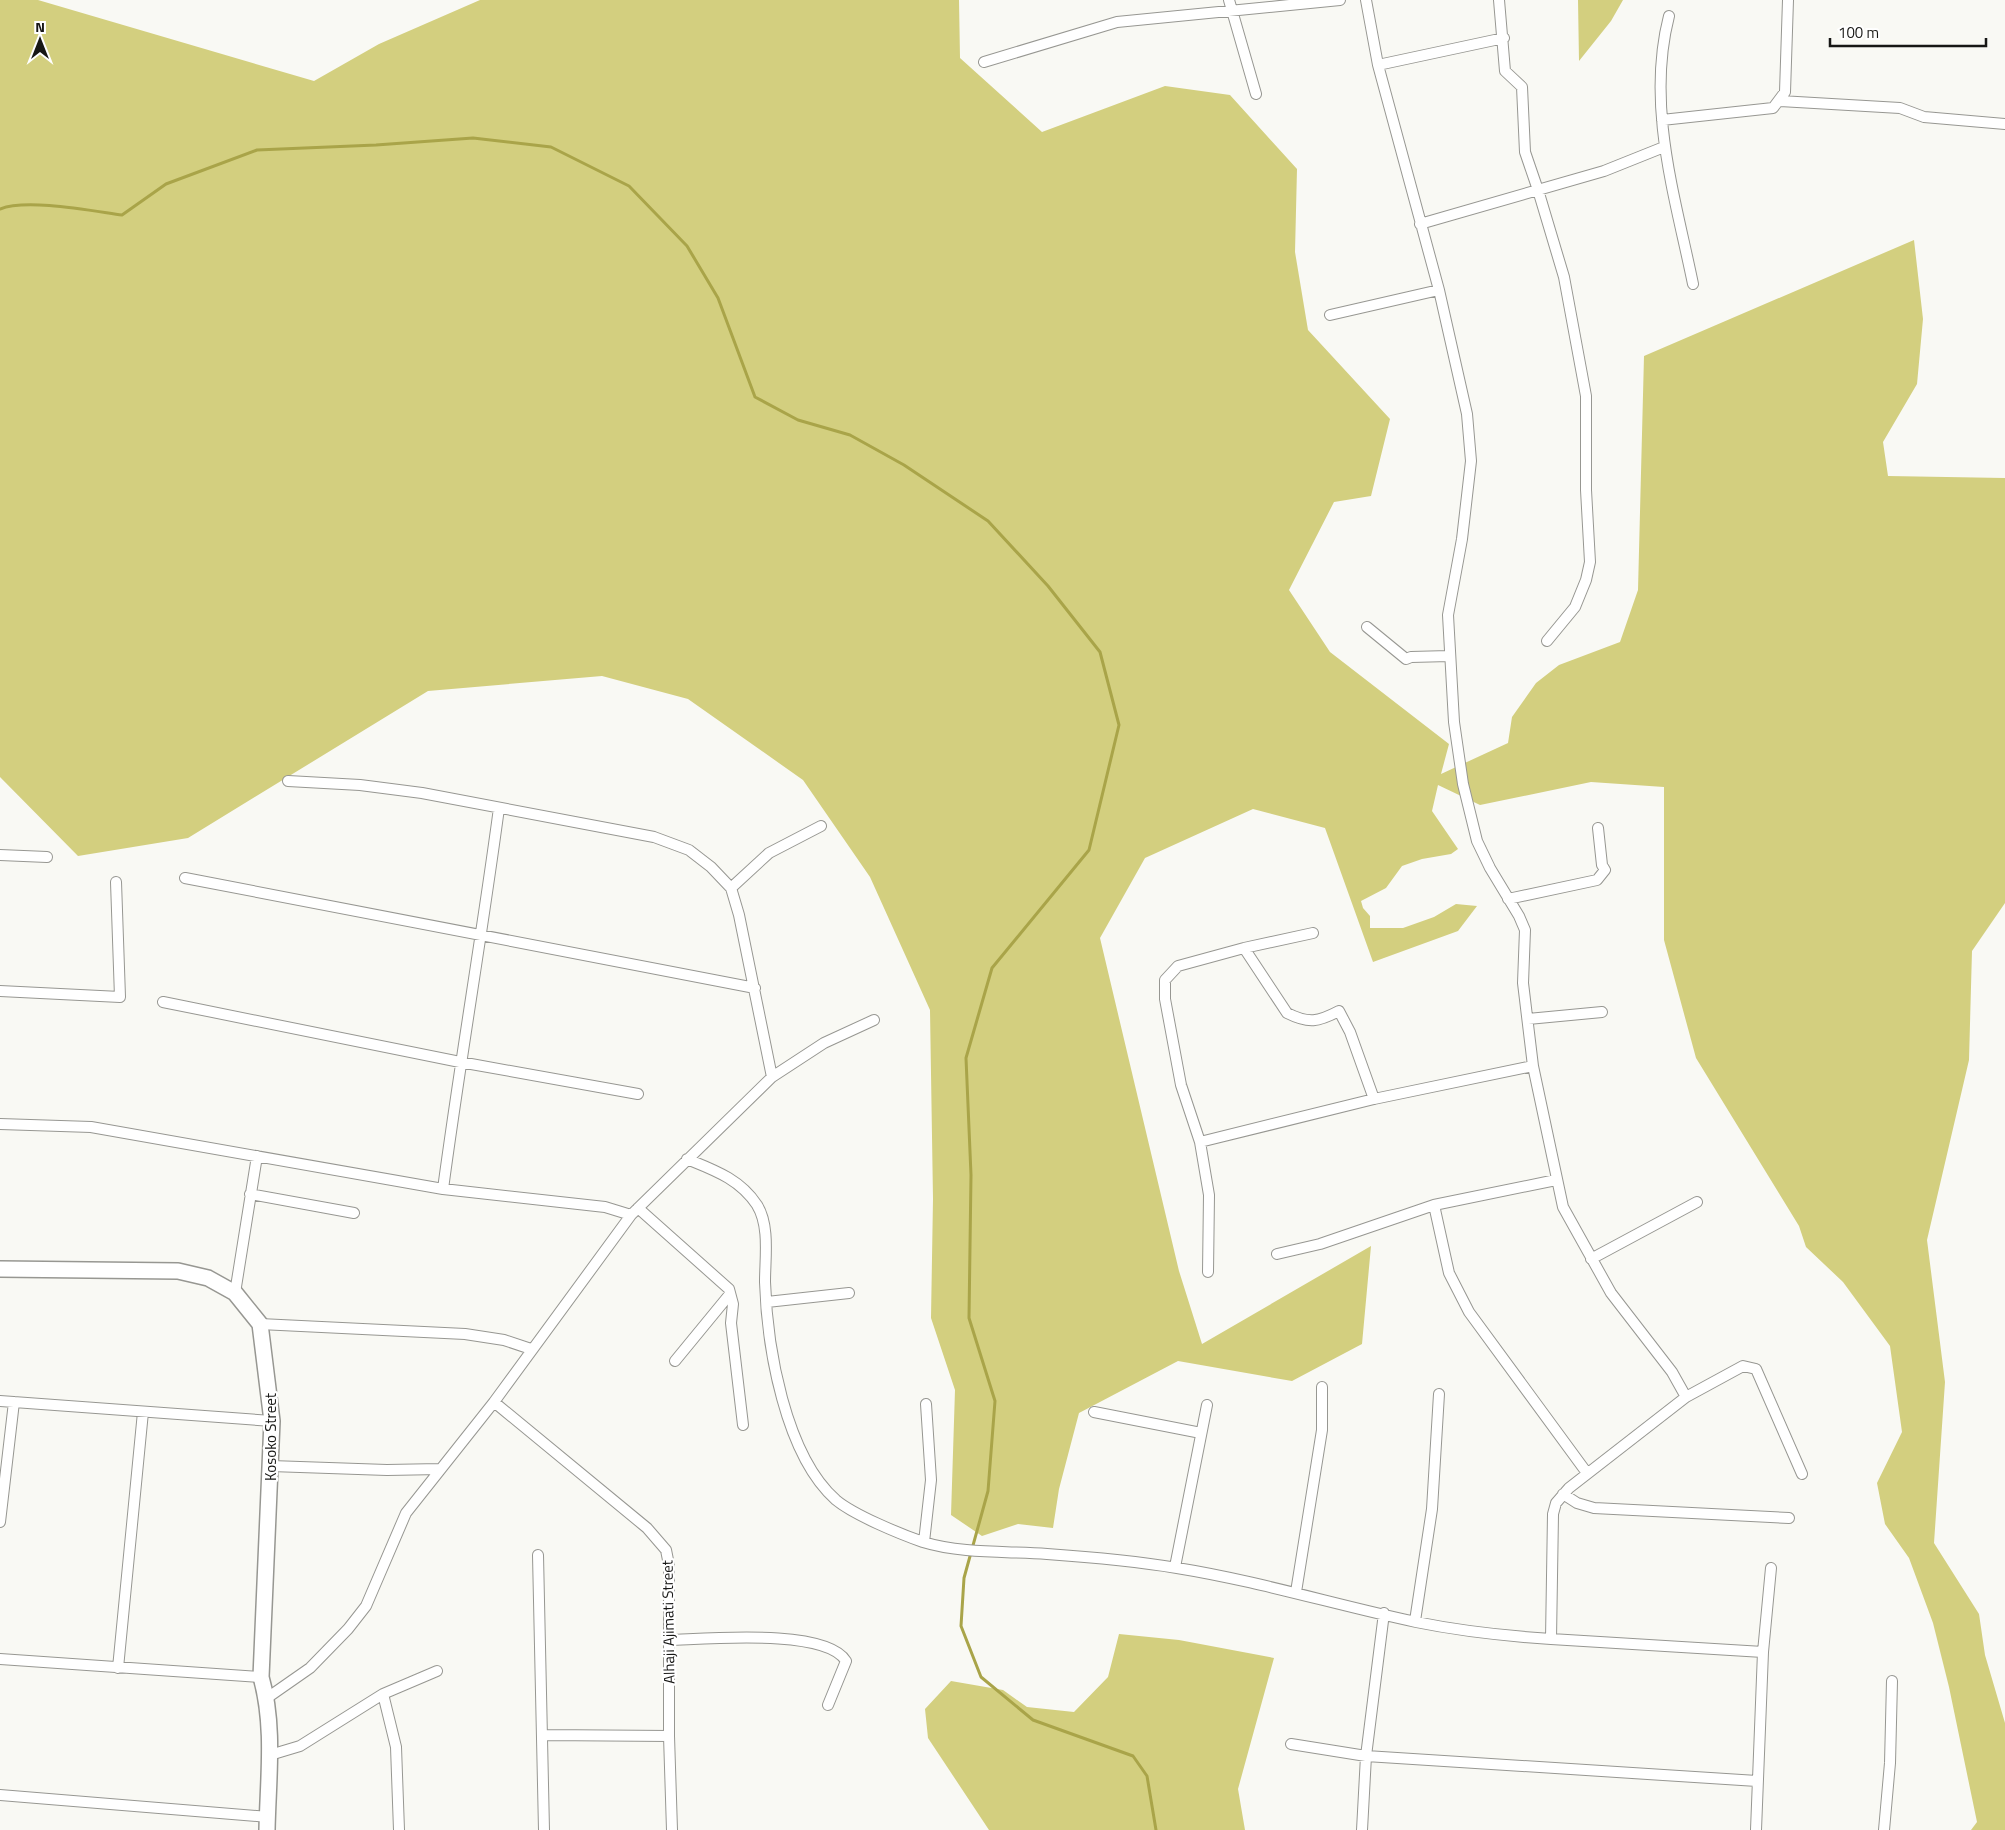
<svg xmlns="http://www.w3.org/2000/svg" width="2005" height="1830" font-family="'Titillium Web',sans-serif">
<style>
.green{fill:#d3cf7f}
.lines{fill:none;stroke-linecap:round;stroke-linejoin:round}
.stream{stroke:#a9a449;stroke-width:3}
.street-casing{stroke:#979792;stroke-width:12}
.secondary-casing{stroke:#979792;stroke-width:18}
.street{stroke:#fff;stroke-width:10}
.secondary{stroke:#fff;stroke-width:15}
.labels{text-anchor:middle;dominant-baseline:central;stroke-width:4.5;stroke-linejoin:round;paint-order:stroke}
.street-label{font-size:15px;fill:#171715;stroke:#fff}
</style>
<rect width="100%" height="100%" fill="#f9f9f4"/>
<path class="green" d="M0,0H38L314,81L379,44L480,0H959L960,58L1042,132L1165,86L1230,95L1297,169L1295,252L1308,330L1390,419L1371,496L1334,502L1289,590L1330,652L1449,744L1441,774L1508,743L1512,717L1536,683L1559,665L1620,642L1638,590L1644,356L1914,240L1923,319L1917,384L1883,442L1888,476L2005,478V903L1972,951L1969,1060L1927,1240L1945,1382L1934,1543L1979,1614L1985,1655L2005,1723V1830H1971L1977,1822L1949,1687L1933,1623L1909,1558L1885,1524L1877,1483L1902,1432L1890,1346L1843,1282L1806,1247L1799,1226L1696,1058L1664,940V787L1591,782L1480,805L1438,785L1432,811L1458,849L1451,854L1422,859L1402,866L1386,888L1361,901L1363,908L1370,916V928H1403L1434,917L1456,904L1477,906L1458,931L1373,962L1325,828L1253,809L1145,858L1100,938L1179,1271L1202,1344L1371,1246L1362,1344L1292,1381L1178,1361L1079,1413L1059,1489L1053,1528L1018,1524L982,1536L951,1515L955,1390L931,1318L933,1199L930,1010L870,877L803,780L688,699L602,676L428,691L188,838L78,856L0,777Z
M1578,0H1623L1611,21L1579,61Z
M1119,1634L1179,1640L1274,1658L1238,1789L1245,1830H989L928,1738L925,1709L951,1681L1003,1690L1027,1707L1074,1712L1108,1677Z"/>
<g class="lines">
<path class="stream" d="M0,209C26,198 93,211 122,215L166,184L257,150L376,145L473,138L551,147L629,186L687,246L718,298L755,397L798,420L850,435L904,465L988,521L1048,586L1100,652L1119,725L1089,850L992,968L966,1058L971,1175L969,1318L995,1401L988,1491L964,1578L961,1626L981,1677L1033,1720L1133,1756L1147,1776L1156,1830"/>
<g class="street-casing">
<path id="street" d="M1229,0L1256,94
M1499,0L1505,71L1522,87L1525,152L1538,190L1564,277L1586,396V490L1590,562L1586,580L1575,607L1547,641
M1669,16C1646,105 1675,196 1693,284
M984,62L1117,22L1340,0
M1378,65L1504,38
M1780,101L1900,108L1924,117L2005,124
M1662,120L1773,108L1785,92L1788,0
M1420,224L1604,171L1664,147
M1330,315L1439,290
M1367,627L1406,659L1411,657L1449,656
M288,781L360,785L422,793L654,837L689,850L711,867L731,888L739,915L772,1077
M0,855L47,857
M185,878L755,988
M731,888L769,853L821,826
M1508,899L1597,880L1605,870L1602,865L1598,828
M1244,948L1287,1013C1309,1024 1318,1022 1339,1011L1350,1032L1374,1099
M0,991L120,997L116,882
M163,1002L460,1062L638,1094
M1528,1019L1602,1012
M0,1124L91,1127L443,1189L605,1207L631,1215
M1200,1142L1374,1099L1533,1066
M687,1159C714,1170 740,1179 757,1205C770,1226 765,1258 765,1282C767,1347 785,1455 836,1500C854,1515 900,1534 923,1542C962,1554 1007,1551 1047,1554C1090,1557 1135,1561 1177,1568C1258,1581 1336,1605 1416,1622C1460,1631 1506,1636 1551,1639L1553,1514L1556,1503L1569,1488L1686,1397L1672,1372L1611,1293L1563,1207L1533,1066L1523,983L1525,930L1519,916L1490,868L1477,841L1463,784L1454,722L1448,615L1462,539L1471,461L1467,414L1439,290L1378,65L1366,0
M443,1189C460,1062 482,935 499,808
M250,1194L354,1213
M1434,1205L1449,1273L1469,1312L1587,1473
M638,1208L729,1289L733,1304L731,1323L743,1425
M1277,1254L1320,1244L1434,1205L1556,1180
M1591,1259L1697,1202
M1208,1272L1209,1195L1200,1142L1181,1085L1165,999V980L1178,966L1244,948L1313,933
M235,1293L257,1156
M767,1302L849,1293
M260,1324L465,1334L504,1340L531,1349
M675,1361L730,1294
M1686,1397L1743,1366L1756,1369L1802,1474
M0,1401L272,1421
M494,1402L647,1528L666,1550L669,1565V1736L672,1830
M1094,1412L1201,1433
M271,1466L387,1470L440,1469
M1563,1494L1577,1503L1594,1508L1789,1518
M0,1522L14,1402
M924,1542L931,1480L926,1404
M538,1555L544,1830
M1175,1567L1207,1405
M1296,1592L1322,1430V1387
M1415,1621L1432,1509L1439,1394
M1551,1639L1763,1652
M670,1640C706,1639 826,1628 846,1661L828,1705
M0,1659L261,1677
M118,1668L143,1412
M383,1694L396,1747L399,1830
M267,1698L310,1668L348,1629L366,1606L406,1513L494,1402L631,1215L772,1077L824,1043L874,1020
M544,1735L669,1736
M1291,1744L1366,1756L1757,1781
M270,1755L300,1746L383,1694L437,1671
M0,1795L268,1817
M1362,1830L1366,1756L1384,1613
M1756,1830L1763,1652L1771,1568
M1884,1830L1890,1763L1892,1681"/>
</g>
<g class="secondary-casing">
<path id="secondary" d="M0,1269L178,1271L208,1278L235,1293L260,1324L272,1421L261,1677C275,1726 268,1779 267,1830"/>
</g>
<use href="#street" class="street"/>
<use href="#secondary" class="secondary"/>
</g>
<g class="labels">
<g class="street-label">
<text transform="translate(270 1437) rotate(-90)">Kosoko Street</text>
<text transform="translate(668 1622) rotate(-91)">Alhaji Ajimati Street</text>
</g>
</g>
<g transform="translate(40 40)" stroke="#ffffff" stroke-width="4" paint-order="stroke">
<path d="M0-4L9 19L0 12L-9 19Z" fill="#171715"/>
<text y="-8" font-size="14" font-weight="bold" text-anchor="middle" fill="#171715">N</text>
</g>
<path d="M1830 38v8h156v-8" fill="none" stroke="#171715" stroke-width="2.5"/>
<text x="1838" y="38" font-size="15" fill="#171715" stroke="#ffffff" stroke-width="4" paint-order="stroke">100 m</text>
</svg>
